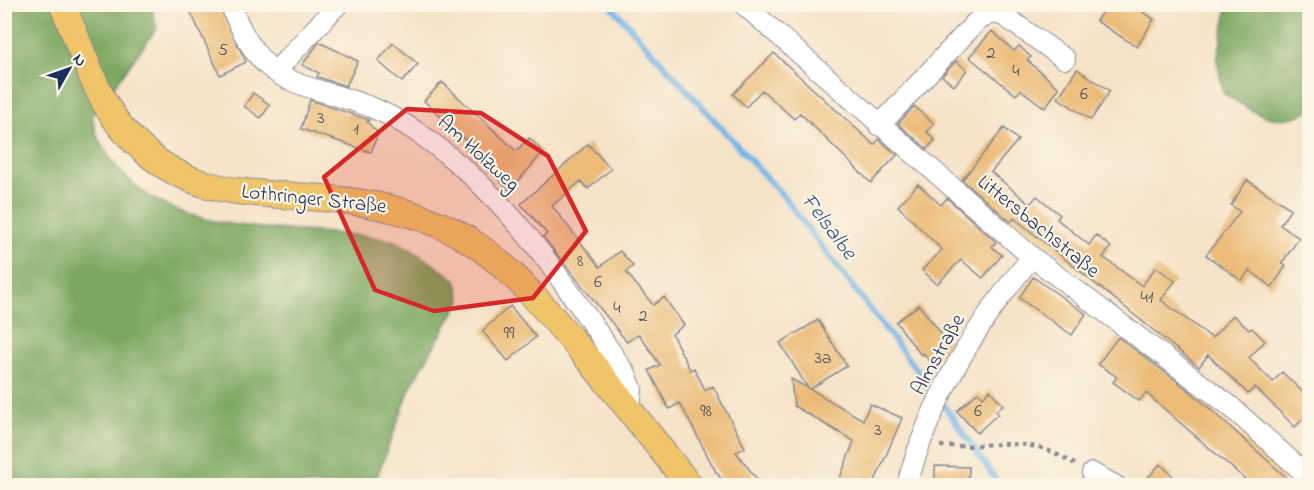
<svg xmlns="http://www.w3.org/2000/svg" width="1314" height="490" font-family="'Indie Flower',sans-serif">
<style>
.forest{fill:#7da760;stroke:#4c6b5f;stroke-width:1.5}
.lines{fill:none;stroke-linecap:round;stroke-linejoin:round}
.stream{stroke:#71b4e6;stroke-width:6}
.building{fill:#ebbb77}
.minor-casing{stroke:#888993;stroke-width:22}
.major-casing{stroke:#888993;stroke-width:28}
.path{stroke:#888993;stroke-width:4;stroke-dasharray:4.5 4.5;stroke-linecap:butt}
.minor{stroke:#fff;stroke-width:20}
.major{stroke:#f0c469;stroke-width:26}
.marked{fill:#d62828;fill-opacity:0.2;stroke:#d62828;stroke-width:4.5;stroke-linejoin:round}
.labels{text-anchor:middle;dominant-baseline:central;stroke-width:4.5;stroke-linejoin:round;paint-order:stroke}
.number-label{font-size:18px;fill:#4f5264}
.street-label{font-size:21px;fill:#1b2f5e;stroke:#fcf5e5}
.water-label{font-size:22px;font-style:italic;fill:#355787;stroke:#fcf5e5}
</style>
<rect width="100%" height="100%" fill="#fcf5e5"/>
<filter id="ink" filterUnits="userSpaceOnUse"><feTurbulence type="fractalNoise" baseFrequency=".0167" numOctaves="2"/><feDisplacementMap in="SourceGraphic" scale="12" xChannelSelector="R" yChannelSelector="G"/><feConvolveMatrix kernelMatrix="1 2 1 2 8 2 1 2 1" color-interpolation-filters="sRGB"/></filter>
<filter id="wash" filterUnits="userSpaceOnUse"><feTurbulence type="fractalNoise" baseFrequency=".008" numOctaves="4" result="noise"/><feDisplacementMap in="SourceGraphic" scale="24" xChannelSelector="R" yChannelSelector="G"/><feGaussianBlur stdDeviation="1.35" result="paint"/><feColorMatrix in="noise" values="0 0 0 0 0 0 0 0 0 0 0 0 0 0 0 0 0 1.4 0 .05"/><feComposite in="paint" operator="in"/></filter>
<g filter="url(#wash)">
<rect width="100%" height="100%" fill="#f5e3c8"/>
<path class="forest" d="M4,5H151L157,28L92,116C97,141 102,148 118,168C180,245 307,222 394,241C408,245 442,271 456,280L461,300L411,386L378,474L376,485H5Z
M1228,5H1309V110C1276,131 1251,110 1223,93L1217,61Z"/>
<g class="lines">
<path class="stream" d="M609,4L784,197L948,411L1000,486"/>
</g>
<g id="blocks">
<path class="building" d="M187,4H218L246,62L220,75Z
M1107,4H1131L1154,19L1137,47L1096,21Z
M992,31L1014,51L1019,46L1031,57L1027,60L1059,88L1045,108L1021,90L1016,95L969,57Z
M319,42L358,61L346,86L317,77L319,73L302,65Z
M393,43L418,64L402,82L378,61Z
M774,53L874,145L879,139L897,155L871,183L800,113L794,119L762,90L746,107L733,94Z
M956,61L967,70L954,86L942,76Z
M1077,69L1110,91L1091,120L1058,98Z
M442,82L516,151L529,138L543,152L510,191L466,148L470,144L424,101Z
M253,93L270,105L261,118L244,106Z
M310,100L369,120L367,122L378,133L371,152L301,129Z
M914,106L934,124L927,132L935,140L927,149L898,124Z
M1004,128L1018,140L991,172L1030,204L1037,196L1060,215L1057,219L1089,245L1096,235L1111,247L1103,257L1142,286L1156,267L1175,281L1161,300L1212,338L1233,315L1249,330L1252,328L1265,341L1249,358L1273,382L1282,372L1310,399V412L1295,427L1255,387L1248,394L1208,355L1199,367L1014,218L1011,222L962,180Z
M588,144L611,169L588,189L581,181L552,206L600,267L620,251L633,266L626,272L653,305L664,297L684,325L672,334L690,370L694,368L705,390L713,386L745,448L736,452L762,486H727L716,472L680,403L669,409L649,370L660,365L639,334L627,342L543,237L547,234L521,204Z
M1247,180L1291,209L1280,225L1299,238L1282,263L1286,266L1272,287L1249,270L1242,281L1206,255L1240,212L1231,205Z
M918,184L941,205L947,198L996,242L992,247L1002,255L983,278L961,260L937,284L922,270L942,250L898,206Z
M1033,277L1086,314L1072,335L1019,298Z
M919,305L950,345L930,361L923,353L921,355L896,322Z
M510,306L536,337L508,361L482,331Z
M818,320L847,366L810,389L863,420L870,404L902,418L873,486H837L854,441L794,406L791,379L808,388L780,343Z
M1118,337L1190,391L1286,477L1278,486H1253L1146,393L1139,401L1113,382L1117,377L1098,364Z
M990,390L1003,405L996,411L998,414L977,433L957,411L978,392L983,397Z
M1160,464L1173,476L1164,486H1141Z
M935,466L969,467L968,486H935Z"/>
</g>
</g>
<g filter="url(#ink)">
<use href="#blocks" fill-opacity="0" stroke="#888993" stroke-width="1.5"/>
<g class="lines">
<g class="minor-casing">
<path id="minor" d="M230,4C263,89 293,79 368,106C396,117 422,134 445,153C520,212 573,296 626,374L632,389L630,409
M743,4L1032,257L1230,406L1310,478
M275,72L338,4
M879,126L976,22C986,15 992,11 1004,16L1065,59
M1092,473L1116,486
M907,486C928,403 977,322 1032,257"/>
</g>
<g class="major-casing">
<path id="major" d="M62,4C81,45 93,92 121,127C183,201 246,190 332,199C374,203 415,212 453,231C503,257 537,300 573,341C613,388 651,437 690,486"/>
</g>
<path class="path" d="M940,446C973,448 1005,440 1037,447C1050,450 1064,458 1075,464"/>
<use href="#minor" class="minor"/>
<use href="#major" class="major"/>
</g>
</g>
<path class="marked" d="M407,109L481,113L548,156L586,231L533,298L434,311L375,290L324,177Z"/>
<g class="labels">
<g class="number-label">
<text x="223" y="51">5</text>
<text x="991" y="54">2</text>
<text x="1016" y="72">4</text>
<text x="1084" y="95">6</text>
<text x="321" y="119">3</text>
<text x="356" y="130">1</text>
<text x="580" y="262">8</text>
<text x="598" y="283">6</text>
<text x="1147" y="298">41</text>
<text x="617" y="309">4</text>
<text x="643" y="317">2</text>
<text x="509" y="334">99</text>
<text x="823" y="359">3a</text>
<text x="706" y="412">98</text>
<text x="978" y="412">6</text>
<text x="878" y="431">3</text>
</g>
<g class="street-label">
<text transform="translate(478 154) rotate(42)">Am Holzweg</text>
<text transform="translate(314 200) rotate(6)">Lothringer Straße</text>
<text transform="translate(1038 227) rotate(39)">Littersbachstraße</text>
<text transform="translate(939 355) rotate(-61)">Almstraße</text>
</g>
<g class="water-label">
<text transform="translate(828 227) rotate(53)">Felsalbe</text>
</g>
</g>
<rect width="1314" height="490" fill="none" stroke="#fcf5e5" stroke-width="24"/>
<g transform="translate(69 69) rotate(50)" stroke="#fcf5e5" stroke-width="4.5" paint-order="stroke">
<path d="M0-4.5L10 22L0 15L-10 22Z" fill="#1b2f5e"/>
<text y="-9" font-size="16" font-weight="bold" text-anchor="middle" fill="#1b2f5e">N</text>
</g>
</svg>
